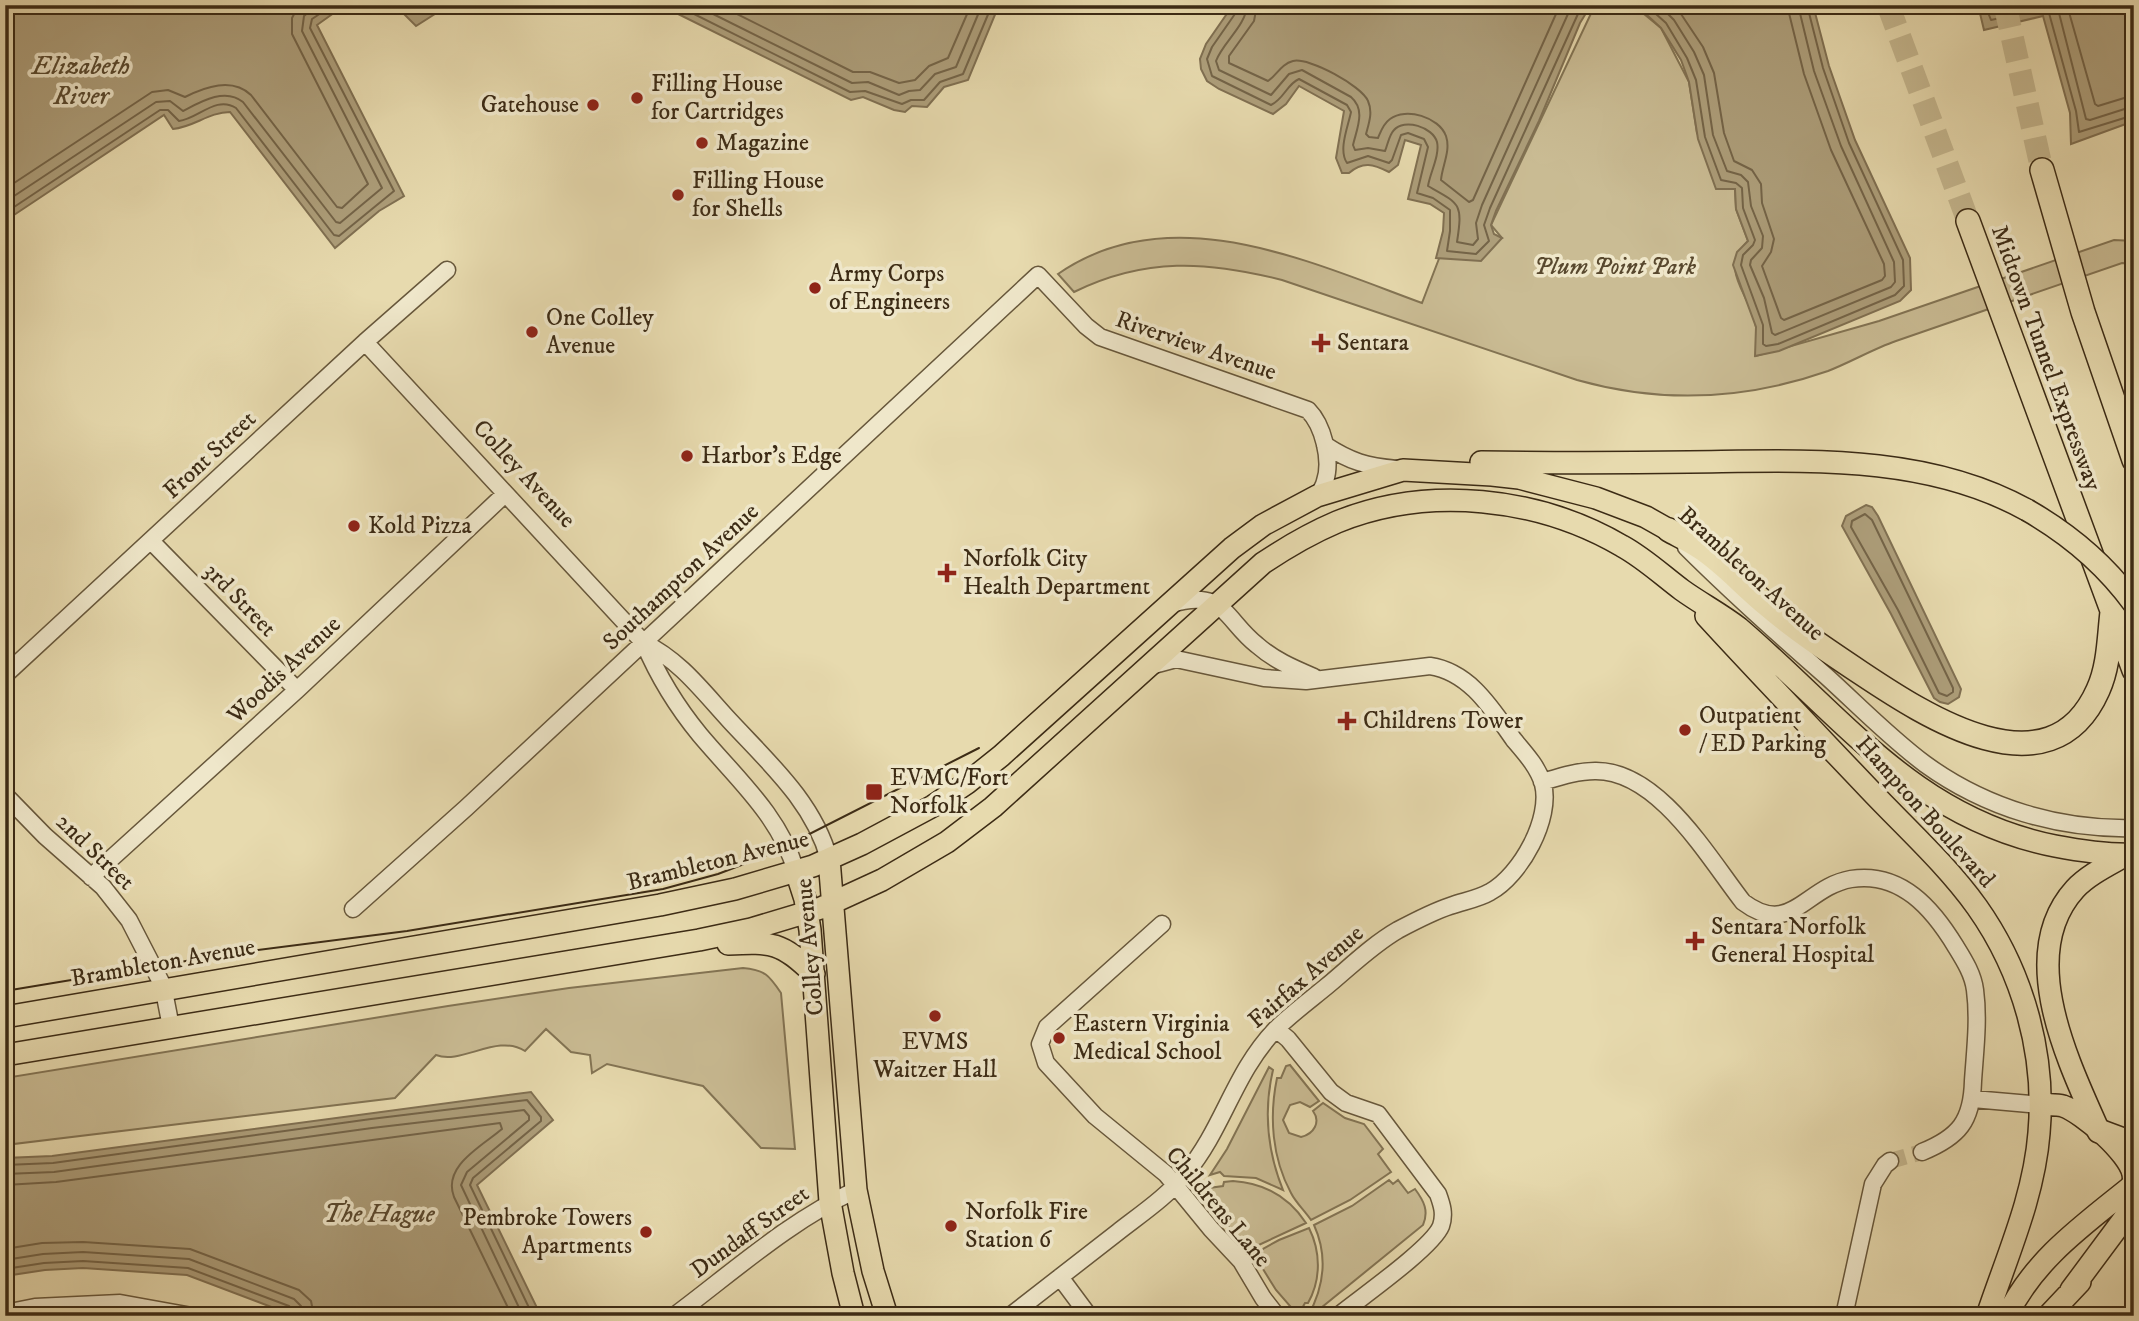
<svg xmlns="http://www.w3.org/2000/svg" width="2139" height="1321" font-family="'IM FELL DW Pica',serif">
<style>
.green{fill:#cabc94;stroke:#837454;stroke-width:2}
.water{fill:#ad9e7a;stroke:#807052;stroke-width:2}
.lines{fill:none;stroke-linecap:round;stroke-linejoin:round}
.shore{stroke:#746448;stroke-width:2}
.minor-tunnel{stroke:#c5b78f;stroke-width:16;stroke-dasharray:16 8;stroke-linecap:butt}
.highway-tunnel{stroke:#c5b78f;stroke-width:23;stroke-dasharray:23 11;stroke-linecap:butt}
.minor-casing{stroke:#67573b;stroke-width:19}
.major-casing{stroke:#3c2b15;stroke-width:24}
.highway-casing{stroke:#3c2b15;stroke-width:26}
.minor{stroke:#efe7ca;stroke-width:16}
.major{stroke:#e7daae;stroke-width:21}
.highway{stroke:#e7daae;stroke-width:23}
.tram{stroke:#3c2b15;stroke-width:2}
.major-bridge-casing{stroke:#3c2b15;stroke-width:24;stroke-linecap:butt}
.major-bridge{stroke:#e7daae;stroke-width:21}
.poi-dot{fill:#8f2418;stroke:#efe7ca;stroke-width:2.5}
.labels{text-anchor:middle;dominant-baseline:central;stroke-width:7;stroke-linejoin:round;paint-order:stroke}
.poi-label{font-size:24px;fill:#3c2b15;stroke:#efe7ca;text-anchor:start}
.park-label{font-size:24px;font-style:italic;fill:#58482e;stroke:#efe7ca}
.street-label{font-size:24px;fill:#3c2b15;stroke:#efe7ca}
.water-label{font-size:26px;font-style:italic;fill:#58482e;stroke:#efe7ca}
</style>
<rect width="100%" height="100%" fill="#e7daae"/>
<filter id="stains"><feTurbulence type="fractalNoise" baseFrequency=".00286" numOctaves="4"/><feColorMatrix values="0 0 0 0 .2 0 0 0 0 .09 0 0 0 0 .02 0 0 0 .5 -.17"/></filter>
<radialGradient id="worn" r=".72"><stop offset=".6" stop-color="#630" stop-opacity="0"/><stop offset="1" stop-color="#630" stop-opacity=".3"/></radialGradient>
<path class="green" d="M1595,5H1633L1661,28L1689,82L1697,133L1735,189L1736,209L1748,241C1717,272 1751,293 1756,327C1757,336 1756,347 1756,356L1879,321L2114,240L2134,241V264L2122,263C2047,289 1971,315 1896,341C1873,349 1851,362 1828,371C1745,400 1662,404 1577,380L1282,280C1208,261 1145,257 1074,292L1058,274C1170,196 1310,262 1422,303L1440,256L1502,238L1491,225Z
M743,968C765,970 769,975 781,993L795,1149L761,1148L703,1086L607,1064L592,1073L590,1055L571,1052L546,1029L525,1051C497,1033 462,1065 436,1055L395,1098L5,1145V1078L448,1006L569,988Z
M1290,1065L1319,1101L1310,1107L1300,1102L1290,1105L1283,1120L1289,1133L1301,1137C1314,1134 1321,1122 1313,1111L1323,1103L1345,1118L1364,1124L1383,1149L1378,1154L1391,1172L1350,1200L1311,1220C1305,1211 1296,1203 1291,1193C1272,1158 1269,1117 1277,1078H1281L1286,1066Z
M1269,1067L1273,1070C1263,1112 1267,1150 1283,1190L1256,1178L1224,1176L1220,1172L1210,1175L1227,1149Z
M1389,1180L1393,1184L1398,1180L1408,1193L1415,1189C1424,1201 1429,1211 1423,1225L1311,1316H1308C1324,1287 1328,1256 1314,1225L1352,1206Z
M1233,1181C1264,1183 1289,1197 1306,1223L1250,1249L1226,1224L1229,1221L1223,1214L1219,1216L1212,1206L1215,1204L1210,1197L1206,1199L1202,1194L1209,1188L1223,1186L1224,1182Z
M1309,1228C1321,1252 1321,1280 1308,1303H1305L1300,1312L1296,1313L1276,1290L1258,1261L1263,1257L1259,1251L1279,1240Z"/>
<path class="water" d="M5,5H345L317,25L404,196L379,211L335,248L230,112C209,112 194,127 173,129L164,115L5,221Z
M395,5H449L416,26Z
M660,5H999L968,80L944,87L927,107L912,106L905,112L894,110L863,97L851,100Z
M1233,5H1591L1580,23L1539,121L1496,211L1491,225L1494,234L1502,238L1481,261L1436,258L1443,231L1444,213L1430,204L1408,199L1421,145L1405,140L1398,165L1389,172C1373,164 1363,161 1349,173H1342L1336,158L1344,111L1299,86L1286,104L1273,114L1219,89L1207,81L1201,69L1200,59L1206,44Z
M1636,5H1813L1829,66L1855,140L1910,258L1911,290L1900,301L1779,351L1755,356L1756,327L1733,265L1737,252L1748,241L1736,209L1735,189H1716L1698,139L1689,82L1681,60L1661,28Z
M1978,5H2134V121L2071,144L2070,113L2043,16L1984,30Z
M1866,505L1872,507L1878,516L1961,689L1959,697L1948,704L1940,702L1934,698L1891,614L1842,526L1846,516Z
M531,1092L553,1120L477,1185L541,1316H295L187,1275L83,1268L45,1270L5,1276V1158L52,1156Z"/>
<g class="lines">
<path class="shore" d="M676,5L850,92L865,91L902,104L911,100H924L940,82L963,74L992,5
M695,5L852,83L868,82L899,95L909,91L920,90L935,74L956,67L982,5
M719,5L853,72H870L899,83L915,80L929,66L948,58L971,5
M1238,5L1237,11L1212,47L1207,59L1212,76L1271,105C1284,99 1287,84 1299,79L1347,105L1351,112C1348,127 1338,150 1347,163L1368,156L1389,163L1392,160L1401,135L1408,133L1424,139L1428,147L1417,193L1433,198L1450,210V231L1447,251L1476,254L1489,241L1484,225L1490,208L1582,5
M1247,5C1246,26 1223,42 1216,61L1219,70L1271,95L1289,74L1302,70L1351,97C1366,110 1357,128 1353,145L1355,150L1368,148L1385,151C1388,144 1389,135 1394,130C1404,118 1433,127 1437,142C1440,155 1430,173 1428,186C1460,204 1463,203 1457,242L1473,245L1478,239L1476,223L1482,205L1572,5
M1257,5L1254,21L1229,56V63L1268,81C1277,75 1281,64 1293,61C1309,57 1362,86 1368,101C1373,112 1369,123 1366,134L1369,137L1378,138C1381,131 1383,124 1390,119C1406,107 1439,117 1446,136C1451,151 1442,166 1441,180L1469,202L1473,200L1560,5
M1646,5L1666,23L1687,58L1696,80L1705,137L1721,180L1736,183L1742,188L1743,208L1755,240L1753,245L1743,255L1741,265L1763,325V344L1766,346L1778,344L1895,295L1904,286L1903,260L1849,143L1823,68L1807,5
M1659,5L1674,20L1694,52L1704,75L1713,135L1727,171L1741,175L1748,182L1751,206L1763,236L1762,248L1751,260L1750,265L1764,298L1772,333L1775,335L1891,287L1895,282L1894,262L1841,146L1814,71L1798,5
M1675,5L1703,47L1714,73L1724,133L1734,161L1752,170L1761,184L1762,203L1774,239L1771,252L1762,266L1781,318L1784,320L1882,280L1885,276L1884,264L1831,150L1804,74L1787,5
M1985,5L1991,20L2041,9L2049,13L2076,111L2079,132L2134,115
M2054,5L2059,13L2086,119L2090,120L2134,106
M2067,5L2095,104L2098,106L2134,95
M5,189L152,92L168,90L185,97C205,87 232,77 251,95L337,207L342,208L368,184L292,34V18L299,5
M5,202L156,102L170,101L183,111C200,102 225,87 243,102L336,222L340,223L382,188L302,31L304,16L317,5
M5,213L160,110H168L179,121C198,119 216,95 236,108L334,235L339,236L394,191L310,28L312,19L333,5
M1865,514L1872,520L1953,688V692L1947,696L1939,693L1898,610L1851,527L1852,521Z
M5,1165L53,1163L371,1119L527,1100L541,1117V1121L473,1178L470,1185L533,1316
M5,1174L54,1172L372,1128L524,1110L529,1116V1120L467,1172L461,1185L523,1316
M5,1185L56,1182L500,1123L502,1129C482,1146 442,1166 454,1197L512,1316
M5,1249L42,1243L83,1242L190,1249L299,1290L311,1301L314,1316
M5,1260L43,1254L83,1252L189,1259L294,1299L301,1306L303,1316
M5,1269L44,1263L83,1261L188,1268L289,1306L293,1310L294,1316"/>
<path class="minor-tunnel" d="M1890,1161L1922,1152"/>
<path class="highway-tunnel" d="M1888,5L1968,221
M2005,5L2042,170"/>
<g class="minor-casing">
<path id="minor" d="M365,342L644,643C658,676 677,707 700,735C737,779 779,815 796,871
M1325,445C1351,462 1366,466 1397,469
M151,541L297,690
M1686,547C1731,592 1778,634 1826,676C1858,705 1890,738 1925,764C1986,808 2059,830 2134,828
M1171,604C1225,588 1225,620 1257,645C1274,660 1293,668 1314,677
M644,643C680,660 704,693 730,721C769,763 814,803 829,859
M5,675L365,342L447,270
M1542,782C1559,777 1577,771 1595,771C1658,770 1708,857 1743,902C1791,938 1805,887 1851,879C1901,871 1933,909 1956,947C1964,960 1973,974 1975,990C1979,1020 1975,1051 1973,1081C1972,1121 1959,1137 1922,1152
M5,795L45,836L103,887L129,920L163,986L171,1027
M91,877L297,690L505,494
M353,909L466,808L1038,275L1086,326L1100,337L1308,410C1323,425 1332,460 1325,481C1324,486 1320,492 1317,496
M1162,924L1047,1027L1040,1044L1046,1063L1095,1116L1166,1174L1211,1229L1241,1261L1263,1298L1277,1316
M1276,1029L1288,1039L1331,1092L1346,1103L1378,1114L1438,1194C1442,1205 1445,1214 1441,1226C1432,1248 1360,1298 1338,1316
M1973,1099L2041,1105
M1060,1277L1089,1316
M5,1313L35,1307L120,1303L192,1316
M674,1316C733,1272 789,1221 856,1190
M1010,1316C1046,1288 1082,1260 1118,1232C1141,1214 1168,1196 1186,1173C1223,1129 1234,1073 1275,1030C1291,1014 1310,1000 1327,986C1350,967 1372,945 1398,930C1415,921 1432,912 1450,906C1464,901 1478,899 1490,892C1521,875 1552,818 1543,784C1538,767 1525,753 1514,740C1492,709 1470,672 1430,666L1306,681L1264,678L1176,659L1150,666
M1844,1316L1873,1184L1885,1165L1890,1161"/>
</g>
<g class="major-casing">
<path id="major" d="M1481,462C1550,463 1619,463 1689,462C1802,461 1924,453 2027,510
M1706,616C1760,675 1815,732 1870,790C1906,828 1946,864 1977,907C2023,972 2046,1054 2039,1133C2034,1197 2007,1256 1987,1316
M829,859L856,1190L873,1271L887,1316
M796,871L805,899L810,930L830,1202L843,1273L854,1316
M728,944C773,942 781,942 814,974
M5,1017L660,905L735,889L813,866L862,844L933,806L967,783L1001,756L1232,548L1263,525L1317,496L1403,470L1492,475L1519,478L1596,498L1646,517L1669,530
M5,1055L699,940L751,929L821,908L882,880L947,842L993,807L1263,563C1287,547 1311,533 1337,522C1428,485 1538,497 1622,546C1644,558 1662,575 1682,590C1700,603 1721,614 1739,628C1842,716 1914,818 2055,846C2081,851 2107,855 2134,854
M2041,1105C2048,1105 2056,1104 2063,1106C2083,1113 2129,1153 2133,1174C2135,1186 2133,1200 2129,1212L2071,1290
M2099,1131C2069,1063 2015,955 2075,889C2089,874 2111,864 2128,854
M2007,1316C2034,1259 2085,1224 2133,1185
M2048,1316L2080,1282"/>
</g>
<g class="highway-casing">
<path id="highway" d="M2042,170L2083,312L2134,460
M1968,221L2134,670
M1669,530C1680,536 1691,541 1701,548C1725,564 1744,586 1766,604C1795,629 1828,651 1861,673C1924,715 2050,798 2098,690C2109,666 2109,638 2112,612
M2099,1131L2134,1144
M2133,1185H2134"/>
</g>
<use href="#minor" class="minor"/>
<use href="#major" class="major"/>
<use href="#highway" class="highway"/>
<path class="tram" d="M5,991L234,953L407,931L663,889L718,874L770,854L979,748"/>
<g class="major-bridge-casing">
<path id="major-bridge" d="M2027,510C2069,534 2105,564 2134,604"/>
</g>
<use href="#major-bridge" class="major-bridge"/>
</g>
<g class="poi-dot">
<circle cx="637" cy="98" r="7"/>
<circle cx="593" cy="105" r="7"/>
<circle cx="702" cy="143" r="7"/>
<circle cx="678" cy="195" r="7"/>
<circle cx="815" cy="288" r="7"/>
<circle cx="532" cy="332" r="7"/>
<path d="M1317.5 332.5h7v7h7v7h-7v7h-7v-7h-7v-7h7z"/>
<circle cx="687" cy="456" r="7"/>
<circle cx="354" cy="526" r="7"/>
<path d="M943.5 562.5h7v7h7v7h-7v7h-7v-7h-7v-7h7z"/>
<path d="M1343.5 710.5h7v7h7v7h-7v7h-7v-7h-7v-7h7z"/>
<circle cx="1685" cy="730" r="7"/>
<rect x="865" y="783" width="18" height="18" rx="3.5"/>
<path d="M1691.5 930.5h7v7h7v7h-7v7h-7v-7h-7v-7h7z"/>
<circle cx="935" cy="1016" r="7"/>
<circle cx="1059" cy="1038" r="7"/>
<circle cx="951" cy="1226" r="7"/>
<circle cx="646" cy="1232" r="7"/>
</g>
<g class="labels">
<g class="poi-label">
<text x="651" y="84">Filling House<tspan x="651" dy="28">for Cartridges</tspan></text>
<text x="579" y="105" text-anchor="end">Gatehouse</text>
<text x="716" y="143">Magazine</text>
<text x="692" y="181">Filling House<tspan x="692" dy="28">for Shells</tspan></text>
<text x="829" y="274">Army Corps<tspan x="829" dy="28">of Engineers</tspan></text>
<text x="546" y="318">One Colley<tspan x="546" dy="28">Avenue</tspan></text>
<text x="1337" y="343">Sentara</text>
<text x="701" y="456">Harbor's Edge</text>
<text x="368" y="526">Kold Pizza</text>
<text x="963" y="559">Norfolk City<tspan x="963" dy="28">Health Department</tspan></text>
<text x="1699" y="716">Outpatient<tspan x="1699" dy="28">/ ED Parking</tspan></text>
<text x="1363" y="721">Childrens Tower</text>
<text x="890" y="778">EVMC/Fort<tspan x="890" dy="28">Norfolk</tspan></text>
<text x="1711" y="927">Sentara Norfolk<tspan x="1711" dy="28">General Hospital</tspan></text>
<text x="1073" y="1024">Eastern Virginia<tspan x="1073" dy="28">Medical School</tspan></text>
<text x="935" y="1042" text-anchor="middle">EVMS<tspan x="935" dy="28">Waitzer Hall</tspan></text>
<text x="965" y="1212">Norfolk Fire<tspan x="965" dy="28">Station 6</tspan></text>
<text x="632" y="1218" text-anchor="end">Pembroke Towers<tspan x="632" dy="28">Apartments</tspan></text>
</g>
<g class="park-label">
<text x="1615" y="267">Plum Point Park</text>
</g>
<g class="street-label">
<text transform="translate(1196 346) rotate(19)">Riverview Avenue</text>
<text transform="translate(2046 358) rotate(70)">Midtown Tunnel Expressway</text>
<text transform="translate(210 455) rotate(-43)">Front Street</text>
<text transform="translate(524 474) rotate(47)">Colley Avenue</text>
<text transform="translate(1751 574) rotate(42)">Brambleton Avenue</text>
<text transform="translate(681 577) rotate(-43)">Southampton Avenue</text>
<text transform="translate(240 600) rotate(46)">3rd Street</text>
<text transform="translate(284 670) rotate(-43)">Woodis Avenue</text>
<text transform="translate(1925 812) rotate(48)">Hampton Boulevard</text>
<text transform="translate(95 852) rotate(44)">2nd Street</text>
<text transform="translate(718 861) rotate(-14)">Brambleton Avenue</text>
<text transform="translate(810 947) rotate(-95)">Colley Avenue</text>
<text transform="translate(163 963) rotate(-10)">Brambleton Avenue</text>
<text transform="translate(1306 977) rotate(-41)">Fairfax Avenue</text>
<text transform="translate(1218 1207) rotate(50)">Childrens Lane</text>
<text transform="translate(750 1232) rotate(-36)">Dundaff Street</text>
</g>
<g class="water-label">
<text x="81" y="66">Elizabeth<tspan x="81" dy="30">River</tspan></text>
<text x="379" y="1214">The Hague</text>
</g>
</g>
<rect width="2139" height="1321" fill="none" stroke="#e7daae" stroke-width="28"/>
<rect x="7" y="7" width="2125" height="1307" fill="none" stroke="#3c2b15" stroke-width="3.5"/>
<rect x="14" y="14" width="2111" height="1293" fill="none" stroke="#3c2b15" stroke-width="2"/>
<rect width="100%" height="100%" filter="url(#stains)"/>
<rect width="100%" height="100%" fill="url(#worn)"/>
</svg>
